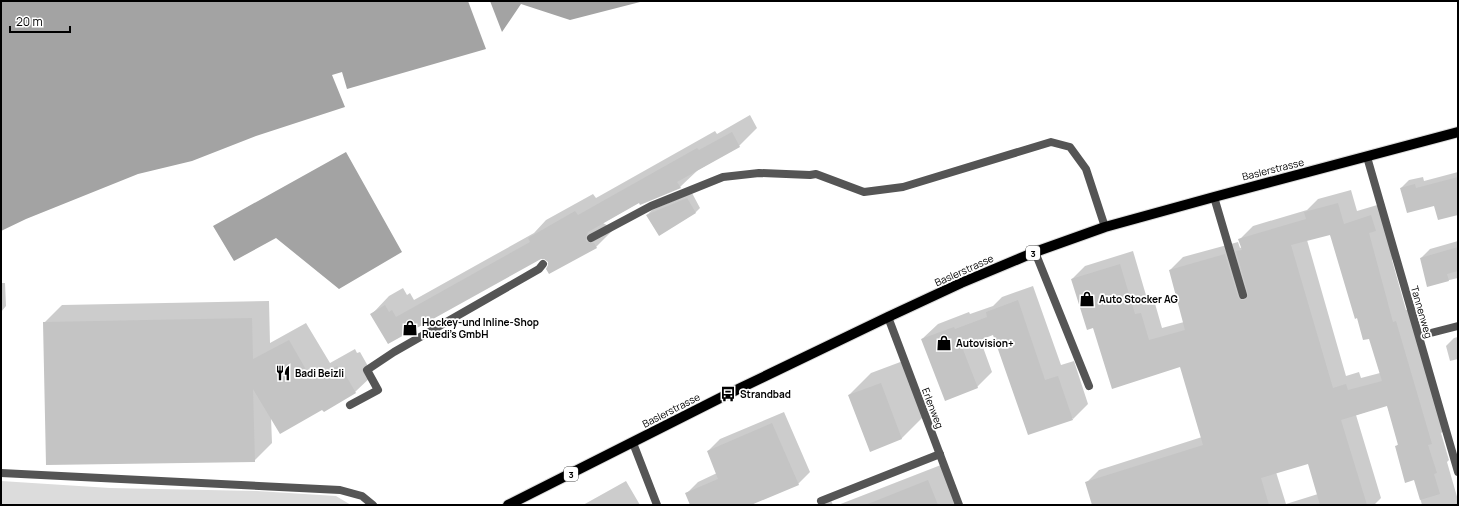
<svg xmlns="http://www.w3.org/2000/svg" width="1459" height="506" font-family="Manrope,sans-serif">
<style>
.green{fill:#dcdcdc}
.water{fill:#a3a3a3}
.shadow{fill:#0003;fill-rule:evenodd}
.building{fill:#c4c4c4;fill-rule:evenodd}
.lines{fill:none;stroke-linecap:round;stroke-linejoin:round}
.primary-casing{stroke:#dbdbdb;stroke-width:12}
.service{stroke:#555;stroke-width:8}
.minor{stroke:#555;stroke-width:8}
.primary{stroke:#000;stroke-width:10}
.labels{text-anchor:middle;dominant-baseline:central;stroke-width:3.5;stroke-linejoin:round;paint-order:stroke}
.shield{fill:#fff;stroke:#4c4c4c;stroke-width:1}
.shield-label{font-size:9px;font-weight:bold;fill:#000}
.street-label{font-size:10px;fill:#000;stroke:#fff}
.poi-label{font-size:10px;font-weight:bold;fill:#000;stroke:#fff;text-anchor:start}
</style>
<rect width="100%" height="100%" fill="#fff"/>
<path class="green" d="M1,481L110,488L257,491L336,496L351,505H1Z"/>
<path class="water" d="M1,1H468L486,49L347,89L342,72L332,75L345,107L256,136L192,161L138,174L26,219L1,231Z
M490,1H644L570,20L521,4L502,32Z
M346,152L402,252L339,289L276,238L234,261L213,226Z"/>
<path class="shadow" d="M750,115L757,128L739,146L698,170L680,187L641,204L640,202L603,223L614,229L596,247L540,258L388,343L372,314L389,296L403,288L407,295L410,293L414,300L534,233L546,220L593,194L596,198L715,131L717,134Z
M1458,172V214L1435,205L1401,188L1409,180L1423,177L1424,181Z
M1351,190L1357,211L1384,203L1393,259L1392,260L1406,310L1409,309L1445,430L1441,433L1449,460L1447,462L1458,500V505H1422L1415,479L1396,447L1399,443L1387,405L1356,415L1381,498L1374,505H1093L1086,483L1099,470L1202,437L1181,366L1094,327L1072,279L1085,266L1133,251L1148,302L1154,300L1162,328L1184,322L1170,270L1183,257L1238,242L1240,248L1242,247L1240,239L1253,226L1307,210L1318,199ZM1330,234L1370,337L1380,373L1361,378L1359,372L1346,376L1307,240ZM1308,462L1318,494L1286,504L1276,472Z
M692,193L700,208L696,212L659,234L647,215L652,210Z
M1458,241V278L1428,285L1421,258L1430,249Z
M1,283H5L6,306L1,312Z
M1033,286L1061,365L1074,361L1088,404L1073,419L994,334L980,339L992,372L977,387L922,339L938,324L969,312L970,314L993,306L1002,297Z
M269,301L270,343L306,323L330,363L355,349L357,353L360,352L373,375L355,392L322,409L271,417L272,443L254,461L44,323L62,305Z
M1458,337V359L1450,361L1446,346L1454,338Z
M903,361L924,416L902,438L870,450L849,395L871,373Z
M784,412L810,472L798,484L748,505H691L686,494L698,482L717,473L708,451L720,439Z
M946,463L962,505H838Z
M626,481L640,505H583Z
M830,498L833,505H815Z"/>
<path class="building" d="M732,132L740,147L677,182L681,188L640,205L639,203L588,232L586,237V241L590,243H594L597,248L549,274L546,269L548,265V262L544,259H541L388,344L370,314L385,305L389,312L392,310L396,317L530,242L528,238L575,211L578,215L697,148L699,150Z
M1458,177V215L1438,220L1434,206L1407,213L1400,188L1415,184L1416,188Z
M687,198L696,213L659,236L646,215Z
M1338,203L1344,224L1371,215L1376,231L1369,233L1393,322L1396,321L1432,444L1428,445L1437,473L1434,474L1440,494L1420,500L1414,480L1405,483L1395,446L1398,445L1387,406L1341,420L1367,505H1320L1308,464L1261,478L1269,505H1092L1085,482L1203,445L1180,367L1112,389L1093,328L1087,330L1071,279L1120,264L1135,314L1141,313L1149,340L1185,330L1169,270L1225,254L1238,297L1241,300H1245L1247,298L1248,294L1236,251L1242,250L1238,239L1306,219L1304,212ZM1330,235L1355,319L1357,318L1363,340L1369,339L1382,381L1348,390L1346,384L1333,388L1291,245Z
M1458,247V271L1447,274L1449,281L1427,287L1420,258Z
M1018,300L1045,380L1058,376L1073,420L1028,435L993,335L962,347L978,388L945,401L921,339L954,327L955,329L987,317L986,312Z
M252,318L253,359L289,340L312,380L337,366L340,370L342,369L356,393L324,412L322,410L280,434L253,389L255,462L46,465L43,322Z
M881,383L902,439L870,452L848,395Z
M772,423L799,485L751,505H690L685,493L718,479L707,451Z
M928,480L938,505H868V504Z"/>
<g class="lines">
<g class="primary-casing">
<path id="primary" d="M508,505L728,394L888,317L961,283L1035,252L1105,227L1214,197L1458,132"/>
</g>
<path class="service" d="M1214,197L1243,295
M591,238L651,206L723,177L759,173L810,175L816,174L864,192L903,187L1051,142L1070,147L1086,169L1105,227
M1035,252L1089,386
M350,405L378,390L367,370L394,352L539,269L543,264
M1,473L340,490L362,496L373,505
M821,501L940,454"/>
<path class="minor" d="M1367,157L1458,472
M888,317L959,505
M1419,336L1458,326
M633,443L657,505"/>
<use href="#primary" class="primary"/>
</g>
<defs>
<g id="shop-bare" transform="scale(1.2)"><path d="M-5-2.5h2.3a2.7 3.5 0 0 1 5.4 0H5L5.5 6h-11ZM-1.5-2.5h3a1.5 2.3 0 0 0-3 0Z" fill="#000" stroke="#fff" stroke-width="2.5" paint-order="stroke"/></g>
<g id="restaurant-bare" transform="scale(1.2)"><path d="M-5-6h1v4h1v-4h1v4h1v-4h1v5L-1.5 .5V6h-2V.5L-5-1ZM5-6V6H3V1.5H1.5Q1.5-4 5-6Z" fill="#000" stroke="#fff" stroke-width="2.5" paint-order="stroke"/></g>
<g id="bus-bare" transform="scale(1.2)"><path d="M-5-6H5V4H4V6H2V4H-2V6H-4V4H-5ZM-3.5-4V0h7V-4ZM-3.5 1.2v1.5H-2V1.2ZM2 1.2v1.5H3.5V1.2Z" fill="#000" stroke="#fff" stroke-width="2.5" paint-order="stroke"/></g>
</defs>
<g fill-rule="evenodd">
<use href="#shop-bare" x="1087" y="299"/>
<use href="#shop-bare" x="410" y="328"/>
<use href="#shop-bare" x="944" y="343"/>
<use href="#restaurant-bare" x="283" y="373"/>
<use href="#bus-bare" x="728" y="394"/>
</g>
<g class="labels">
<g class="shield">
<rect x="1026" y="246" width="14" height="14" rx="3"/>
<rect x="564" y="467" width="14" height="14" rx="3"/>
</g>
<g class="shield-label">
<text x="1033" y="253">3</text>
<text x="571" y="474">3</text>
</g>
<g class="street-label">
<text transform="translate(1273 169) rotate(-14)">Baslerstrasse</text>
<text transform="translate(964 270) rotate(-24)">Baslerstrasse</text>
<text transform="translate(1422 312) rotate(74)">Tannenweg</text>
<text transform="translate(933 408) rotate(69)">Erlenweg</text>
<text transform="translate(671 410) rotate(-27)">Baslerstrasse</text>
</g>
<g class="poi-label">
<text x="1099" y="299">Auto Stocker AG</text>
<text x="422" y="322">Hockey-und Inline-Shop<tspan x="422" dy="12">Ruedi's GmbH</tspan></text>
<text x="956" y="343">Autovision+</text>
<text x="295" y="373">Badi Beizli</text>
<text x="740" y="394">Strandbad</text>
</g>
</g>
<rect width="1459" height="506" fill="none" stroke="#000000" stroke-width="4"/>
<path d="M10 26v6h60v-6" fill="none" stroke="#000000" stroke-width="2"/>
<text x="16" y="26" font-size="12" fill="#000000" stroke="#ffffff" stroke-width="3" paint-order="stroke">20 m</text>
</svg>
